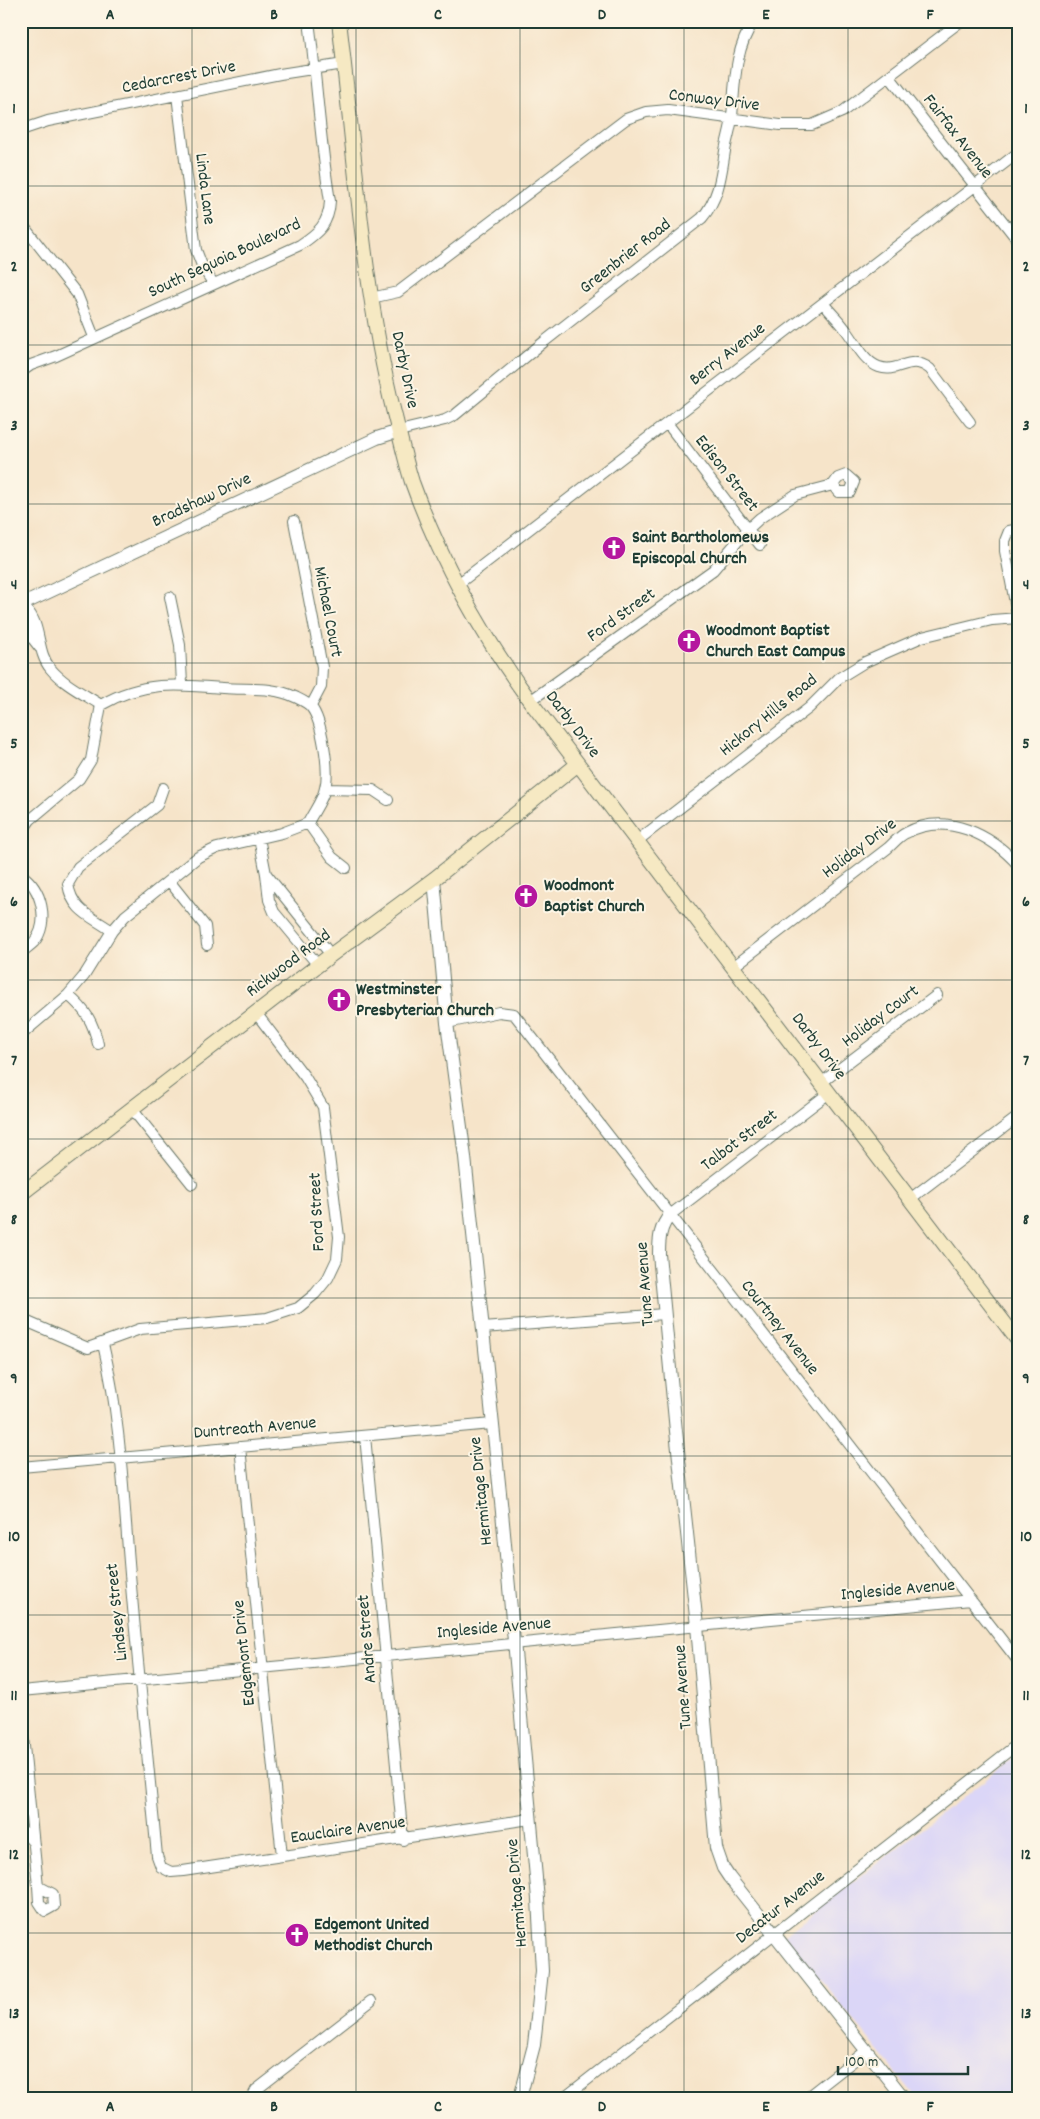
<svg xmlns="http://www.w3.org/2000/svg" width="1040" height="2119" font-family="Dekko,sans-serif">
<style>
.built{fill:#dbd6f7}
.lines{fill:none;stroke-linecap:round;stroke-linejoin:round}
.minor-casing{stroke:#6a7768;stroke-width:12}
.tertiary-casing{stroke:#6a7768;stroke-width:14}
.secondary-casing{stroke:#6a7768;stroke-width:16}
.minor{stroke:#fff;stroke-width:10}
.tertiary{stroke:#fff;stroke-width:12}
.secondary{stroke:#f6e9c3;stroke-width:14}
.grid{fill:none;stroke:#1f3d34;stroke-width:1;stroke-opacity:0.55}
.labels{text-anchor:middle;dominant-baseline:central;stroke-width:4;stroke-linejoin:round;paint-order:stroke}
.street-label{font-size:18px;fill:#1f3d34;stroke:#fcf5e5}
.poi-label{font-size:18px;font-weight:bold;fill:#1f3d34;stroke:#fcf5e5;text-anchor:start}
.neatline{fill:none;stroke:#1f3d34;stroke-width:2}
.grid-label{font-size:16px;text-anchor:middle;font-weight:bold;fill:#1f3d34}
</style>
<rect width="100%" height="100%" fill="#fcf5e5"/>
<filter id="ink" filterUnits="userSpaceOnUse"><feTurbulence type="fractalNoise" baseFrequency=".02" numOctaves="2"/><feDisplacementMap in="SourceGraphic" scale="10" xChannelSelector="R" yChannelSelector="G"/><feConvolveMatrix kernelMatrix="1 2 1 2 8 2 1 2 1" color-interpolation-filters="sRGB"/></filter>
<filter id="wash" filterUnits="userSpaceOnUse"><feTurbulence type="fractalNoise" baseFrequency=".0096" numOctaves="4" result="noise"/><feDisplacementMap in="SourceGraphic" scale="20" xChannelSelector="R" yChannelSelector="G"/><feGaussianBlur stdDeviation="1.12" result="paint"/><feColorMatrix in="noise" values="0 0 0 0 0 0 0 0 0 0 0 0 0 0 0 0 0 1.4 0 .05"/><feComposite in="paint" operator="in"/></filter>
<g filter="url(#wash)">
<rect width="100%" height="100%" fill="#f6e4c9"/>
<path class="built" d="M1019,1754V2098H917L784,1935Z"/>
</g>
<g filter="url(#ink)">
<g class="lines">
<g class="minor-casing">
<path id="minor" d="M889,76L1019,242
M177,95L196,250L203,268L213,283
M21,130L48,121L280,74L344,64
M21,223L77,294L94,337
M371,298L398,292L626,119L646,112L668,110L780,125H812L842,112L961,21
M823,303C830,312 839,320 846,330C855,341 864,362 879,367C899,374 909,353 930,369L970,422
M21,372L31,365L56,356L300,245C318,233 329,224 330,201C320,142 317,81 309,21
M667,423L760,545
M399,431L445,420L455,415L545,341L702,218C719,198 721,176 725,151C727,139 731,128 732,117C735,83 734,50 754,21
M846,475L854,482L850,492H838L833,485L838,478Z
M294,521L322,667L321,687L311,706
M458,584L1019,152
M170,597L180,645L182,684
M21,605C43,619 35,650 50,668C63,684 84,694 101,705
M21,617L29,634L40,648
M1018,618L1005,551V541L1009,531L1019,529
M530,701L713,570L748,529L760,518L795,495L833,485
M325,789L373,790L388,800
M308,823L332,857L346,868
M21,833L30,820L79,779L91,760L101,705C141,681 178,684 223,688C247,690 272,686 295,697C299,699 308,703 311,707C322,720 330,771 325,788C323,800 313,812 308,823L282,833L217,848L198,857L125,916L112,931L84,976L68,995L21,1035
M259,838L266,874L269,900L274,912L318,965
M637,841L809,708L839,678L865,662L922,637L992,620L1019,618
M21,875C42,887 50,923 34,942C30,946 25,949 21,953
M267,875L331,955
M170,882L205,926L207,945
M112,931C91,916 72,911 68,884L78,867L157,805L163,788
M733,967L888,848C894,843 899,836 906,833C946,811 992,835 1019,866
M68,995C86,1010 93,1022 98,1044
M447,1023L499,1012L514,1014L1019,1662
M821,1083L937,995
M132,1109L192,1184
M910,1199L1019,1116
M670,1215L829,1093
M21,1319L88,1348L140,1329L267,1318L298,1308L315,1294L328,1278L337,1259L339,1237L323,1107L305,1077L256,1013
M483,1328L664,1314
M103,1344C120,1415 123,1489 129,1562C137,1660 148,1758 157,1856L161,1867L171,1872L183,1871L530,1819
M365,1436L403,1840
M240,1447L282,1856
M21,1467L492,1424
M21,1691L971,1600
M21,1716L38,1886
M21,1829L33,1842
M38,1886L53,1894L54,1906L45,1911L39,1902Z
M252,2098L256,2090L371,2001
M564,2098L1019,1743
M806,2098L866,2051"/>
</g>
<g class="tertiary-casing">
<path id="tertiary" d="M21,605L377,438L399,431
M434,879L447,1023L465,1157L502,1512L538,1899L542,1971L534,2045L520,2098
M670,1215C660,1227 659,1238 659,1254L676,1431L697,1626L716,1848L723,1868L729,1877L904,2098"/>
</g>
<g class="secondary-casing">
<path id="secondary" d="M339,21C355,152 362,285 394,413C400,436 405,460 412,482C440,560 482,635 530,701L1019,1342
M21,1194L331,955L434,879L578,764"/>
</g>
<use href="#minor" class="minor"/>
<use href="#tertiary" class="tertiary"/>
<use href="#secondary" class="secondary"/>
</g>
</g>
<path class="grid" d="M192,21V2098M356,21V2098M520,21V2098M684,21V2098M848,21V2098M21,186H1019M21,345H1019M21,504H1019M21,663H1019M21,821H1019M21,980H1019M21,1139H1019M21,1298H1019M21,1456H1019M21,1615H1019M21,1774H1019M21,1933H1019"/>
<defs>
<g id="church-disc" transform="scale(1.25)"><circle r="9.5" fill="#b5179e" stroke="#fcf5e5"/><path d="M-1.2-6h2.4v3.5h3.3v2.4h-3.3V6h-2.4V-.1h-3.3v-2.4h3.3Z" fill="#fff"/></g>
</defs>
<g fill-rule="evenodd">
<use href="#church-disc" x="614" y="548"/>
<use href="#church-disc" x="689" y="641"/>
<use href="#church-disc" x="526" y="896"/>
<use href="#church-disc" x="339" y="1000"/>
<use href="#church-disc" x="297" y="1935"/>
</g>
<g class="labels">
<g class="street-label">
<text transform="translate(179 78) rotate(-11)">Cedarcrest Drive</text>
<text transform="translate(714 101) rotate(7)">Conway Drive</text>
<text transform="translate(957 137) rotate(52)">Fairfax Avenue</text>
<text transform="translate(204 189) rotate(83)">Linda Lane</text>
<text transform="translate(626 257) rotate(-38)">Greenbrier Road</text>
<text transform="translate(225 259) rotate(-25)">South Sequoia Boulevard</text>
<text transform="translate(728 355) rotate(-38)">Berry Avenue</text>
<text transform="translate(404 370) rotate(78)">Darby Drive</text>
<text transform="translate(726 474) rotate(52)">Edison Street</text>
<text transform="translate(202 501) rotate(-25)">Bradshaw Drive</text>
<text transform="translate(327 612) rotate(79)">Michael Court</text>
<text transform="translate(622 616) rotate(-36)">Ford Street</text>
<text transform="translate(769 716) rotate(-39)">Hickory Hills Road</text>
<text transform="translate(572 725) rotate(53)">Darby Drive</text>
<text transform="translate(860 849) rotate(-37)">Holiday Drive</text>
<text transform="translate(289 964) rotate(-37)">Rickwood Road</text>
<text transform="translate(881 1017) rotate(-37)">Holiday Court</text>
<text transform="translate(818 1047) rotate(53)">Darby Drive</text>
<text transform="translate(740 1141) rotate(-37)">Talbot Street</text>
<text transform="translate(318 1212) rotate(-93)">Ford Street</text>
<text transform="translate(646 1284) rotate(-94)">Tune Avenue</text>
<text transform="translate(779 1328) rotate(52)">Courtney Avenue</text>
<text transform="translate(255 1429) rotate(-5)">Duntreath Avenue</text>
<text transform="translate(482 1491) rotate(-96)">Hermitage Drive</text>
<text transform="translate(898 1591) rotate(-5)">Ingleside Avenue</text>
<text transform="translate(118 1612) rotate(-96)">Lindsey Street</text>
<text transform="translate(494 1629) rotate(-5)">Ingleside Avenue</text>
<text transform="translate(368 1639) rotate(-95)">Andre Street</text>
<text transform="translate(245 1653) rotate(-96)">Edgemont Drive</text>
<text transform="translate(684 1687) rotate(-94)">Tune Avenue</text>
<text transform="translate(348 1831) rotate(-8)">Eauclaire Avenue</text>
<text transform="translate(518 1893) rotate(-95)">Hermitage Drive</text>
<text transform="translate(781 1908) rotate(-38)">Decatur Avenue</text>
</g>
<g class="poi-label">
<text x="632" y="538">Saint Bartholomews<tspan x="632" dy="21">Episcopal Church</tspan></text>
<text x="706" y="631">Woodmont Baptist<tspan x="706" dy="21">Church East Campus</tspan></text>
<text x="544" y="886">Woodmont<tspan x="544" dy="21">Baptist Church</tspan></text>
<text x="356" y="990">Westminster<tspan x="356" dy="21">Presbyterian Church</tspan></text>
<text x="314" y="1925">Edgemont United<tspan x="314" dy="21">Methodist Church</tspan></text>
</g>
</g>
<rect width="1040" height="2119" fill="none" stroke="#fcf5e5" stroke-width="55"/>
<path d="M838 2066v8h130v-8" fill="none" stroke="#1f3d34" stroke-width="2.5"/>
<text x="845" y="2066" font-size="15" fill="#1f3d34" stroke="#fcf5e5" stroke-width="4" paint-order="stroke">100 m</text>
<rect x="28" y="28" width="984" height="2064" class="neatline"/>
<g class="grid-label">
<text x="110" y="19">A</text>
<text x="274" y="19">B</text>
<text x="438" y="19">C</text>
<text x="602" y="19">D</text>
<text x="766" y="19">E</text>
<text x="930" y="19">F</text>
<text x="14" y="113">1</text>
<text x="1026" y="113">1</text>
<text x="14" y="271">2</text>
<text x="1026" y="271">2</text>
<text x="14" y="430">3</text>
<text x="1026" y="430">3</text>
<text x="14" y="589">4</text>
<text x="1026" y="589">4</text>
<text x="14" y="748">5</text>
<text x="1026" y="748">5</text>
<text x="14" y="906">6</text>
<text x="1026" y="906">6</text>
<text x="14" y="1065">7</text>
<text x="1026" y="1065">7</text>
<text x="14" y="1224">8</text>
<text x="1026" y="1224">8</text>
<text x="14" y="1383">9</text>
<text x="1026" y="1383">9</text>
<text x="14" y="1541">10</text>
<text x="1026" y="1541">10</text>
<text x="14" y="1700">11</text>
<text x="1026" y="1700">11</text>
<text x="14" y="1859">12</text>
<text x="1026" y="1859">12</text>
<text x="14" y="2018">13</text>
<text x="1026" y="2018">13</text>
<text x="110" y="2111">A</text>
<text x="274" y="2111">B</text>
<text x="438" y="2111">C</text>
<text x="602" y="2111">D</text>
<text x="766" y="2111">E</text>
<text x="930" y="2111">F</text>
</g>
</svg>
